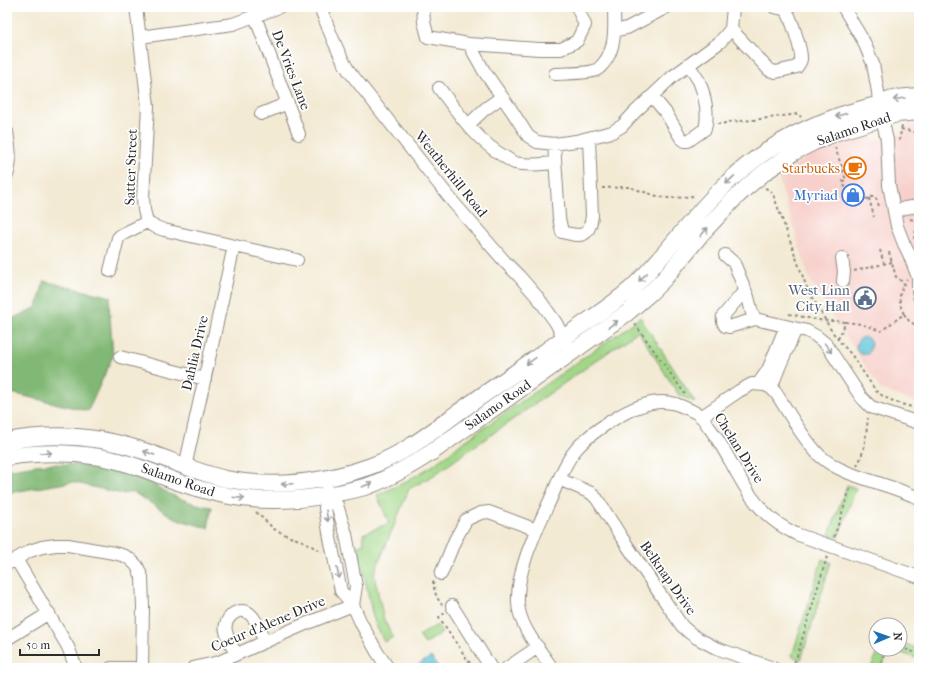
<svg xmlns="http://www.w3.org/2000/svg" width="926" height="675" font-family="'IM FELL French Canon',serif">
<style>
.built{fill:#f7d0cb}
.green{fill:#a2d788;stroke:#66815a}
.forest{fill:#81b874;stroke:#567250}
.water{fill:#5cc2d9;stroke:#447682}
.lines{fill:none;stroke-linecap:round;stroke-linejoin:round}
.minor-casing{stroke:#8f8a80;stroke-width:14}
.major-casing{stroke:#8f8a80;stroke-width:18}
.path{stroke:#8f8a80;stroke-width:2;stroke-dasharray:3 3;stroke-linecap:butt}
.minor{stroke:#fff;stroke-width:12}
.major{stroke:#fff;stroke-width:16}
.oneway{stroke:#a0a0a0}
.labels{text-anchor:middle;dominant-baseline:central;stroke-width:3.5;stroke-linejoin:round;paint-order:stroke}
.street-label{font-size:14px;fill:#2b2b2b;stroke:#fff}
.food-label{font-size:14px;fill:#c56008;stroke:#fff;text-anchor:end}
.shop-label{font-size:14px;fill:#366cbe;stroke:#fff;text-anchor:end}
.service-label{font-size:14px;fill:#4e5e75;stroke:#fff;text-anchor:end}
</style>
<rect width="100%" height="100%" fill="#fff"/>
<filter id="ink" filterUnits="userSpaceOnUse"><feTurbulence type="fractalNoise" baseFrequency=".025" numOctaves="2"/><feDisplacementMap in="SourceGraphic" scale="8" xChannelSelector="R" yChannelSelector="G"/><feConvolveMatrix kernelMatrix="1 2 1 2 8 2 1 2 1" color-interpolation-filters="sRGB"/></filter>
<filter id="wash" filterUnits="userSpaceOnUse"><feTurbulence type="fractalNoise" baseFrequency=".012" numOctaves="4" result="noise"/><feDisplacementMap in="SourceGraphic" scale="16" xChannelSelector="R" yChannelSelector="G"/><feGaussianBlur stdDeviation="0.9" result="paint"/><feColorMatrix in="noise" values="0 0 0 0 0 0 0 0 0 0 0 0 0 0 0 0 0 1.4 0 .05"/><feComposite in="paint" operator="in"/></filter>
<g filter="url(#wash)">
<rect width="100%" height="100%" fill="#f3ead4"/>
<path class="built" d="M913,124H919V404L880,389L810,281L778,176L809,156L837,143L868,135L872,137L874,141L903,134L905,127Z"/>
<path class="green" d="M640,317L695,402L679,395L638,331L434,475L409,489L374,574L382,611L384,620L393,637L384,642L375,623L372,613L358,546L364,544L363,534L389,523L377,495L403,483L432,466L465,441L626,328Z
M847,485L856,488L838,538L829,535Z
M822,559L831,562L801,660L792,656Z
M437,625L442,633L425,644L419,636Z
M900,642L919,649V659L890,649H900Z
M879,649H889L882,668H871Z"/>
<path class="forest" d="M44,281L111,297L109,304L113,356L88,411L7,392V321L37,307Z
M50,464C80,464 112,467 141,479C151,482 159,488 168,493C182,500 197,505 212,507L208,528L176,519L133,492L122,494L72,482L7,493V470L35,465Z"/>
<path class="water" d="M864,337C873,338 872,347 868,354C854,358 852,340 864,337Z
M431,657L438,668H421L418,665Z"/>
</g>
<g filter="url(#ink)">
<g class="lines">
<g class="minor-casing">
<path id="minor" d="M136,7L148,106L143,198L144,210L147,222L153,226L164,230L297,260
M320,7C329,29 336,51 349,71L453,202L506,263L519,276L539,299L556,323L567,344
M423,7L424,22L428,37L469,44L539,49H561L577,41L585,25L577,7
M843,7L864,42L873,64L878,92L879,105L887,140L889,185L897,226L904,244L909,254L918,277V290L919,296
M255,16L299,134
M731,29L769,70L776,72L797,67C798,65 801,62 801,59C802,52 791,16 786,11C783,8 778,8 774,7
M614,31L627,28L667,7
M140,37L233,24L279,7
M469,44L484,71L512,111L528,136L537,142L554,144L576,141L612,132L622,126L635,112L672,77L720,42L731,29L733,7
M555,74C565,73 588,74 596,70C599,69 601,66 603,64C617,48 614,26 614,7
M439,88C458,113 477,141 505,157C508,159 512,162 515,163C529,166 542,164 555,163
M652,96L666,113L681,138L685,141H688L705,129C709,114 705,95 699,81C696,76 692,70 688,65
M261,114L288,103
M468,125L485,109L502,97
M7,132C9,146 12,162 7,175
M554,144L559,218L562,232C581,237 589,238 592,216L589,138
M894,212L905,208L919,206
M725,255L734,263L748,297L752,313L755,319L807,331L816,336L826,344L861,397L871,407L919,423
M842,258L844,272L843,281
M110,271L118,238L121,235L147,222
M746,293L741,295L723,316C722,321 723,323 725,326L729,327L755,319
M120,357L205,379
M758,384L768,370L786,326
M771,388L780,365L796,329
M701,417L739,391L752,384L765,385L771,388L776,393C789,413 803,439 820,456C837,471 860,477 881,484C894,488 907,493 919,498
M185,467L234,246
M559,479L591,493L597,499L622,538L658,591L682,626L690,633L697,638L716,648L773,668
M327,489L328,495L326,503L325,508L330,538L341,591L353,605L361,623L377,652L388,668
M328,495L337,505L346,534L356,586L353,605
M16,559L68,647L76,668
M7,564L30,551L42,547L56,545H68L114,553L125,556L131,560L137,566L142,577L143,607L142,668
M441,574L455,540L465,522L466,520L474,516L481,513L489,512L537,530
M452,606L491,668
M7,639L49,613
M236,654C233,648 227,638 226,631C223,620 236,607 247,612C257,617 260,633 265,642
M111,668H134
M193,668L219,662L303,625L353,605
M507,668L538,647
M552,668C539,649 520,627 518,604C516,570 537,529 551,498C559,480 566,459 580,445C592,432 624,411 641,406C652,402 665,401 676,404C684,407 694,411 701,416C704,419 706,423 708,426C725,447 735,473 751,496C764,514 776,524 796,534L919,577"/>
</g>
<g class="major-casing">
<path id="major" d="M7,441C54,432 102,436 147,452C173,461 198,473 226,479C276,489 323,483 371,466C402,455 429,434 456,414C474,401 493,388 512,375C532,361 552,347 572,332C593,317 616,303 635,285C665,256 689,221 719,191C750,159 790,133 833,118C846,113 859,110 873,106C880,105 886,101 893,99C901,97 911,97 919,96
M7,457C52,450 95,452 138,467C153,472 166,478 181,483C195,488 210,492 224,495C260,503 294,501 329,495C342,492 355,490 368,486C390,478 412,465 432,452L627,313L649,294L665,278L702,233L733,200L748,186L765,172L794,152L814,142L837,132L897,114L919,112"/>
</g>
<path class="path" d="M717,124H722L728,122L753,120L798,114L801,117
M901,129L919,133
M899,141L902,126
M835,147L846,180L843,181L850,204L875,196L879,206L882,205
M602,188L629,187L660,197L668,198H677L692,196L694,198
M765,188L770,190L773,194L807,288L831,330L840,342L851,354L876,391C888,401 904,405 919,409
M869,198L874,217
M910,219L919,221
M914,239L918,221
M880,250L884,264
M889,252L896,277L904,283
M854,271L892,262
M789,314L818,320L846,322
M904,314L909,321L919,327
M635,324L685,394
M838,339L846,322L861,324L881,331L904,314C897,301 899,291 907,279
M857,466C865,451 866,435 868,418
M256,512L274,529L290,537L303,541L322,552
M834,537L851,486
M433,581C434,591 436,597 442,605
M445,613L439,617L473,668
M900,647L919,654
M792,668L797,656L827,557
M879,668L886,649"/>
<use href="#minor" class="minor"/>
<use href="#major" class="major"/>
</g>
<defs><path id="oneway-shaft" d="M-6 0H5M1.5-3L5.5 0L1.5 3" fill="none" stroke-width="1.6" stroke-linecap="round" stroke-linejoin="round"/></defs>
<g class="oneway">
<use href="#oneway-shaft" transform="translate(899 99) rotate(171)"/>
<use href="#oneway-shaft" transform="translate(841 115) rotate(162)"/>
<use href="#oneway-shaft" transform="translate(730 180) rotate(137)"/>
<use href="#oneway-shaft" transform="translate(704 232) rotate(-49)"/>
<use href="#oneway-shaft" transform="translate(643 277) rotate(135)"/>
<use href="#oneway-shaft" transform="translate(613 324) rotate(-36)"/>
<use href="#oneway-shaft" transform="translate(828 348) rotate(54)"/>
<use href="#oneway-shaft" transform="translate(531 361) rotate(145)"/>
<use href="#oneway-shaft" transform="translate(46 453) rotate(-2)"/>
<use href="#oneway-shaft" transform="translate(149 453) rotate(-160)"/>
<use href="#oneway-shaft" transform="translate(287 484) rotate(178)"/>
<use href="#oneway-shaft" transform="translate(367 485) rotate(-20)"/>
<use href="#oneway-shaft" transform="translate(239 498) rotate(7)"/>
<use href="#oneway-shaft" transform="translate(327 516) rotate(81)"/>
<use href="#oneway-shaft" transform="translate(338 573) rotate(78)"/>
</g>
</g>
<defs>
<g id="cafe-ring" transform="scale(1.15)"><circle r="9.5" fill="#fff" stroke="#e8710a" stroke-width="1.5"/><path d="M-5.5-4.5H6V0H3Q3 3.5 0 3.5H-2.5Q-5.5 3.5-5.5 0ZM3-3.2v2h1.7v-2ZM-6 4.5H4V6H-6Z" fill="#e8710a"/></g>
<g id="shop-ring" transform="scale(1.15)"><circle r="9.5" fill="#fff" stroke="#3f7fe0" stroke-width="1.5"/><path d="M-5-2.5h2.3a2.7 3.5 0 0 1 5.4 0H5L5.5 6h-11ZM-1.5-2.5h3a1.5 2.3 0 0 0-3 0Z" fill="#3f7fe0"/></g>
<g id="civic-ring" transform="scale(1.15)"><circle r="9.5" fill="#fff" stroke="#5c6f8a" stroke-width="1.5"/><path d="M-.6-6.5H3V-4.5H.6V-3L4-1V1h2V6H-6V1h2V-1L-.6-3ZM-1.2 2.5V6h2.4V2.5Z" fill="#5c6f8a"/></g>
</defs>
<g fill-rule="evenodd">
<use href="#cafe-ring" x="855" y="168"/>
<use href="#shop-ring" x="853" y="195"/>
<use href="#civic-ring" x="865" y="298"/>
</g>
<g class="labels">
<g class="street-label">
<text transform="translate(291 70) rotate(69)">De Vries Lane</text>
<text transform="translate(854 129) rotate(-19)">Salamo Road</text>
<text transform="translate(131 167) rotate(-88)">Satter Street</text>
<text transform="translate(451 174) rotate(51)">Weatherhill Road</text>
<text transform="translate(195 353) rotate(-77)">Dahlia Drive</text>
<text transform="translate(498 405) rotate(-35)">Salamo Road</text>
<text transform="translate(739 448) rotate(58)">Chelan Drive</text>
<text transform="translate(178 480) rotate(19)">Salamo Road</text>
<text transform="translate(668 578) rotate(55)">Belknap Drive</text>
<text transform="translate(268 624) rotate(-23)">Coeur d'Alene Drive</text>
</g>
<g class="food-label">
<text x="840" y="168">Starbucks</text>
</g>
<g class="shop-label">
<text x="838" y="195">Myriad</text>
</g>
<g class="service-label">
<text x="850" y="290">West Linn<tspan x="850" dy="16">City Hall</tspan></text>
</g>
</g>
<rect width="926" height="675" fill="none" stroke="#fff" stroke-width="24"/>
<g transform="translate(888 637) rotate(88)"><circle r="19" fill="#ffffff" stroke="#aaaaaa"/>
<path d="M0-3L7 15L0 10L-7 15Z" fill="#1f6fb2"/>
<text y="-6" font-size="11" font-weight="bold" text-anchor="middle" fill="#2b2b2b">N</text>
</g>
<path d="M20 649v6h79v-6" fill="none" stroke="#2b2b2b" stroke-width="2"/>
<text x="26" y="649" font-size="12" fill="#2b2b2b" stroke="#ffffff" stroke-width="3" paint-order="stroke">50 m</text>
</svg>
